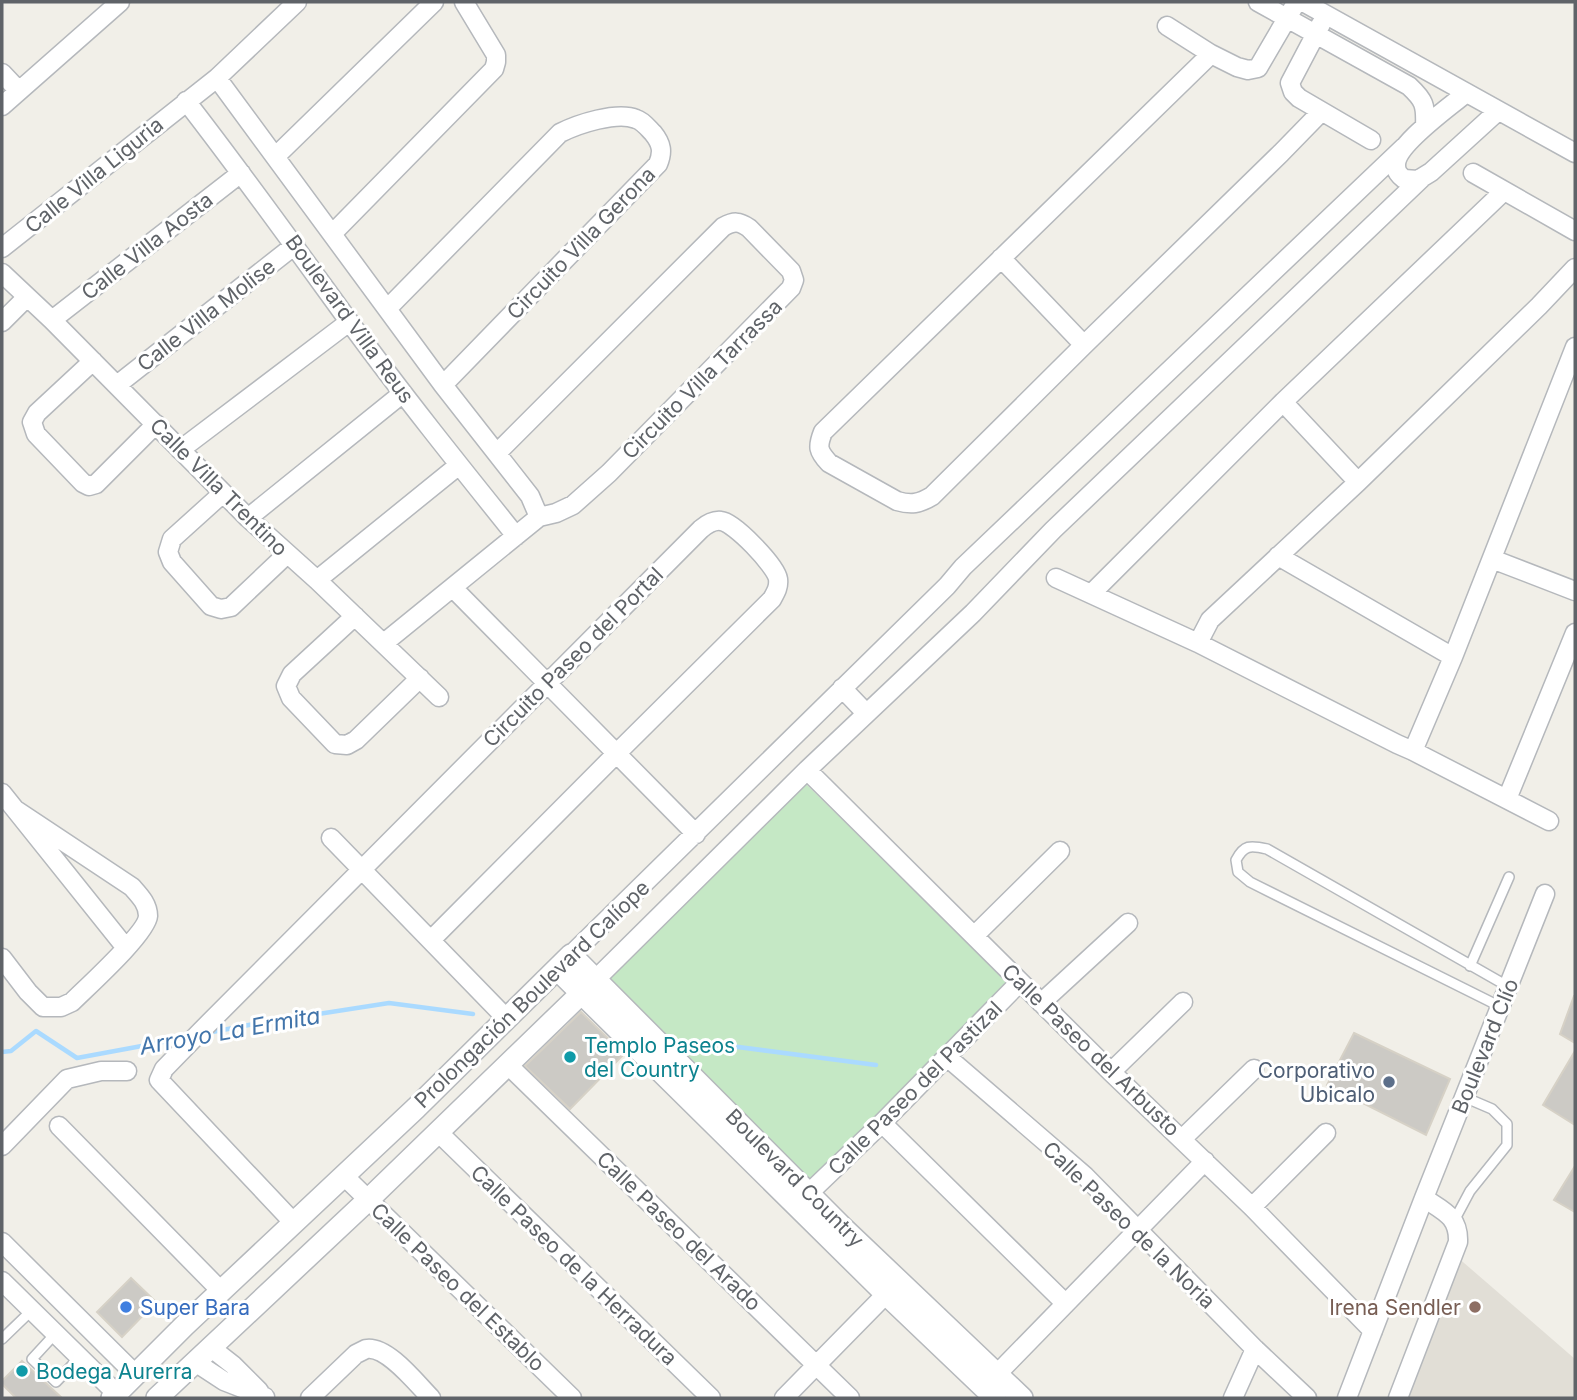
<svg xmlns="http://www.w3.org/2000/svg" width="1577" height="1400" font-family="Inter,sans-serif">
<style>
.education{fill:#e1ded6}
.green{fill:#c5e8c5}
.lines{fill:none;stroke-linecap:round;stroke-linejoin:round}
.stream{stroke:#aadaff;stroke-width:4.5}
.building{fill:#cccac5;stroke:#d6d1c6;stroke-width:2}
.service-casing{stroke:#b5b8bc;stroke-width:12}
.minor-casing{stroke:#b5b8bc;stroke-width:21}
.tertiary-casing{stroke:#b5b8bc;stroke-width:24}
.service{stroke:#fff;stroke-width:9}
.minor{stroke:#fff;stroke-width:18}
.tertiary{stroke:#fff;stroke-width:21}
.culture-dot{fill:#0f9aa8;stroke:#fff;stroke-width:2.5}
.service-dot{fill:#5c6f8a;stroke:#fff;stroke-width:2.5}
.shop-dot{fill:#3f7fe0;stroke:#fff;stroke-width:2.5}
.education-dot{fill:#8d6e63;stroke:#fff;stroke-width:2.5}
.labels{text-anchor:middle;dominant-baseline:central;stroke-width:6;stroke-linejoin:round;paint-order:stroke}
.street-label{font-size:21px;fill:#5f6368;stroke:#fff}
.culture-label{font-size:21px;fill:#0d838f;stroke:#fff;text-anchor:start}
.service-label{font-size:21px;fill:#4e5e75;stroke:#fff;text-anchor:end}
.shop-label{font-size:21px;fill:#366cbe;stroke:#fff;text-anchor:start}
.education-label{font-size:21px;fill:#785e54;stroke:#fff;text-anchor:end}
.water-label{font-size:23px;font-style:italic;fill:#4174aa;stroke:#fff}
</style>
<rect width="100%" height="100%" fill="#f1efe8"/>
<path class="education" d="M1456,1256L1575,1359V1398H1399Z"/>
<path class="green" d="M804,782L1009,983L808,1185L603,979Z"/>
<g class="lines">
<path class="stream" d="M207,1033L254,1024L389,1003L473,1014
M692,1041L876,1065
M2,1052L11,1051L36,1031L77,1058L185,1038"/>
</g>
<path class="building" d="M1574,996H1575V1043L1560,1034Z
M581,1012L624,1054L570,1109L525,1066Z
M1354,1033L1450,1079L1426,1135L1327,1085Z
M1575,1051V1125L1543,1105Z
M1575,1166V1212L1554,1200Z
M131,1278L156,1302L122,1337L97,1312Z
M22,1361L62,1398H16L2,1384V1381Z"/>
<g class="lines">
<g class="service-casing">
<path id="service" d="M1470,966L1509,877
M1501,1007L1250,882L1238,872L1236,860C1244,845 1250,845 1267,849L1509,987
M1454,1221L1470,1191L1507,1145V1124L1492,1109L1464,1097
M55,1334L32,1359L56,1382L79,1358
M2,1339L31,1311"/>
</g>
<g class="minor-casing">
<path id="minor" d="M1258,2L1409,86C1424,100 1426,105 1425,126
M1303,2L1575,153
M1321,24L1290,83L1293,92L1299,98L1371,140
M1167,26L1211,54L1237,67L1248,70L1258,68L1293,8
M1211,54L823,432C817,447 818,451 829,463L897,501C911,505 919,504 932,496L1084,345L1281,153L1321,112
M2,73L19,91
M217,78L443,385L530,496L539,517
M1466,93C1450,107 1396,144 1396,165C1396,172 1399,175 1404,179L1418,180L1431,172L1498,111
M186,101C242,173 295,247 348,320C402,394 459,465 516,536
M2,106L120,2
M276,156L434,2
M1473,173L1575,231
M332,234L494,69L496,62V55L464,2
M2,248L217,78L297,2
M1001,258L1084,345
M2,273L52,320L248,518L317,580L439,697
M387,309L560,133C578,124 617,111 636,119C643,121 648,128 653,133C662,144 663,152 658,164L443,385
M52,320L241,173
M2,322L27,297
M93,361L37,413L32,422L36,434L83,483L89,486L96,484L156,424
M117,385L295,245
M1283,402L1358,482
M180,450L349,322
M223,493L172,539L168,552L172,562L211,606L221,609L231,607L287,554
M248,518L403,393
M1278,556L1453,657
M1492,559L1575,591
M1056,578L1198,643L1397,744L1413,751L1549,821
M317,580L459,465
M453,588L696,834
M1092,593L1283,402L1503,192
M355,616L292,674L286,686L291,698L335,744L347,745L356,740L420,678
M384,643L539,517L556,513L573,505L609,473L791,288L794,280L791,271L749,228C739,221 734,221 723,227L497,453
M1198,643L1210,620L1358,482L1539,306L1575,268
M842,688L866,713
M1413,751L1453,657L1575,347
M807,770L1111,1072L1252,1207L1373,1331
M2,793L126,948
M1507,799L1575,633
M331,838L506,1018
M975,935L1060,851
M571,955L947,586L963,567L1404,147
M2,958L28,992L43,1007H61L72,1002C87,987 147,933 148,916C148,904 140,896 132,887L16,810
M596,979L807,770L973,613L1053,530L1423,177
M1041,1003L1128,923
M947,1057L1085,1176L1255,1349L1307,1398
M507,1064L850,1398
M1111,1072L1183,1002
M882,1123L1065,1303
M59,1126L221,1291
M438,1132L711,1398
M1182,1139L1254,1069
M2,1146L67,1079L101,1071H127
M344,1176L572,1398
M809,1193L882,1123L1020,982
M1252,1207L1326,1133
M294,1223L159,1080L164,1069L201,1031L701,529C707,524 713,520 721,521C734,522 776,566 778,579C779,587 776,592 772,599L617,753L431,940
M2,1242L136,1375
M2,1281L117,1394
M210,1347L233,1365L259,1391
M195,1362L224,1381L265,1397
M997,1374L1205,1161
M310,1398L356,1354C358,1353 364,1350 366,1349C387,1345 417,1384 431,1398
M784,1398L894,1286
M1233,1398L1255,1349
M1347,1398L1424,1198L1545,894
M1398,1398L1458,1242C1459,1216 1443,1211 1424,1198"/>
</g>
<g class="tertiary-casing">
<path id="tertiary" d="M557,969L886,1294L995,1398
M112,1398L185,1325L416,1108L571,955L841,1226L1022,1398
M157,1398L368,1200L591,984"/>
</g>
<use href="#service" class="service"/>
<use href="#minor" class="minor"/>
<use href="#tertiary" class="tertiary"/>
</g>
<g class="culture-dot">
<circle cx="570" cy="1057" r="7"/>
<circle cx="22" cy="1371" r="7"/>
</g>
<circle class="service-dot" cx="1389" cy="1082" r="7"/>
<circle class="shop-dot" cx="126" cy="1307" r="7"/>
<circle class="education-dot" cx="1475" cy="1307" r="7"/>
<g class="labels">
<g class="street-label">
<text transform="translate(94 175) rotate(-39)">Calle Villa Liguria</text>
<text transform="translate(581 243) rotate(-46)">Circuito Villa Gerona</text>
<text transform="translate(147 246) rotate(-38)">Calle Villa Aosta</text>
<text transform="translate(206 315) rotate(-38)">Calle Villa Molise</text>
<text transform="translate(350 319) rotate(54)">Boulevard Villa Reus</text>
<text transform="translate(702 379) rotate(-45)">Circuito Villa Tarrassa</text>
<text transform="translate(219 487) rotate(45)">Calle Villa Trentino</text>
<text transform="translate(573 657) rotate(-45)">Circuito Paseo del Portal</text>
<text transform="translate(532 994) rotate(-44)">Prolongación Boulevard Calíope</text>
<text transform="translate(1485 1046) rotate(-68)">Boulevard Clío</text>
<text transform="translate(1091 1050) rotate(44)">Calle Paseo del Arbusto</text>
<text transform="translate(915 1088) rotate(-45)">Calle Paseo del Pastizal</text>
<text transform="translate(795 1178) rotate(45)">Boulevard Country</text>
<text transform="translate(1129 1225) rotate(44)">Calle Paseo de la Noria</text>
<text transform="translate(679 1231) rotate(44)">Calle Paseo del Arado</text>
<text transform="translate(574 1265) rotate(44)">Calle Paseo de la Herradura</text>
<text transform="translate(458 1287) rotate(44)">Calle Paseo del Establo</text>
</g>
<g class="culture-label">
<text x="584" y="1045">Templo Paseos<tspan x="584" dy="24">del Country</tspan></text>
<text x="36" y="1371">Bodega Aurerra</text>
</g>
<g class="service-label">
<text x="1375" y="1070">Corporativo<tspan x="1375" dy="24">Ubicalo</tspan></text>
</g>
<g class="shop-label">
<text x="140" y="1307">Super Bara</text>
</g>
<g class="education-label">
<text x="1461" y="1307">Irena Sendler</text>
</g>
<g class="water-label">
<text transform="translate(230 1031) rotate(-10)">Arroyo La Ermita</text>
</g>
</g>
<rect width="1577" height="1400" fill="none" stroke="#5f6368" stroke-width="7"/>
</svg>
